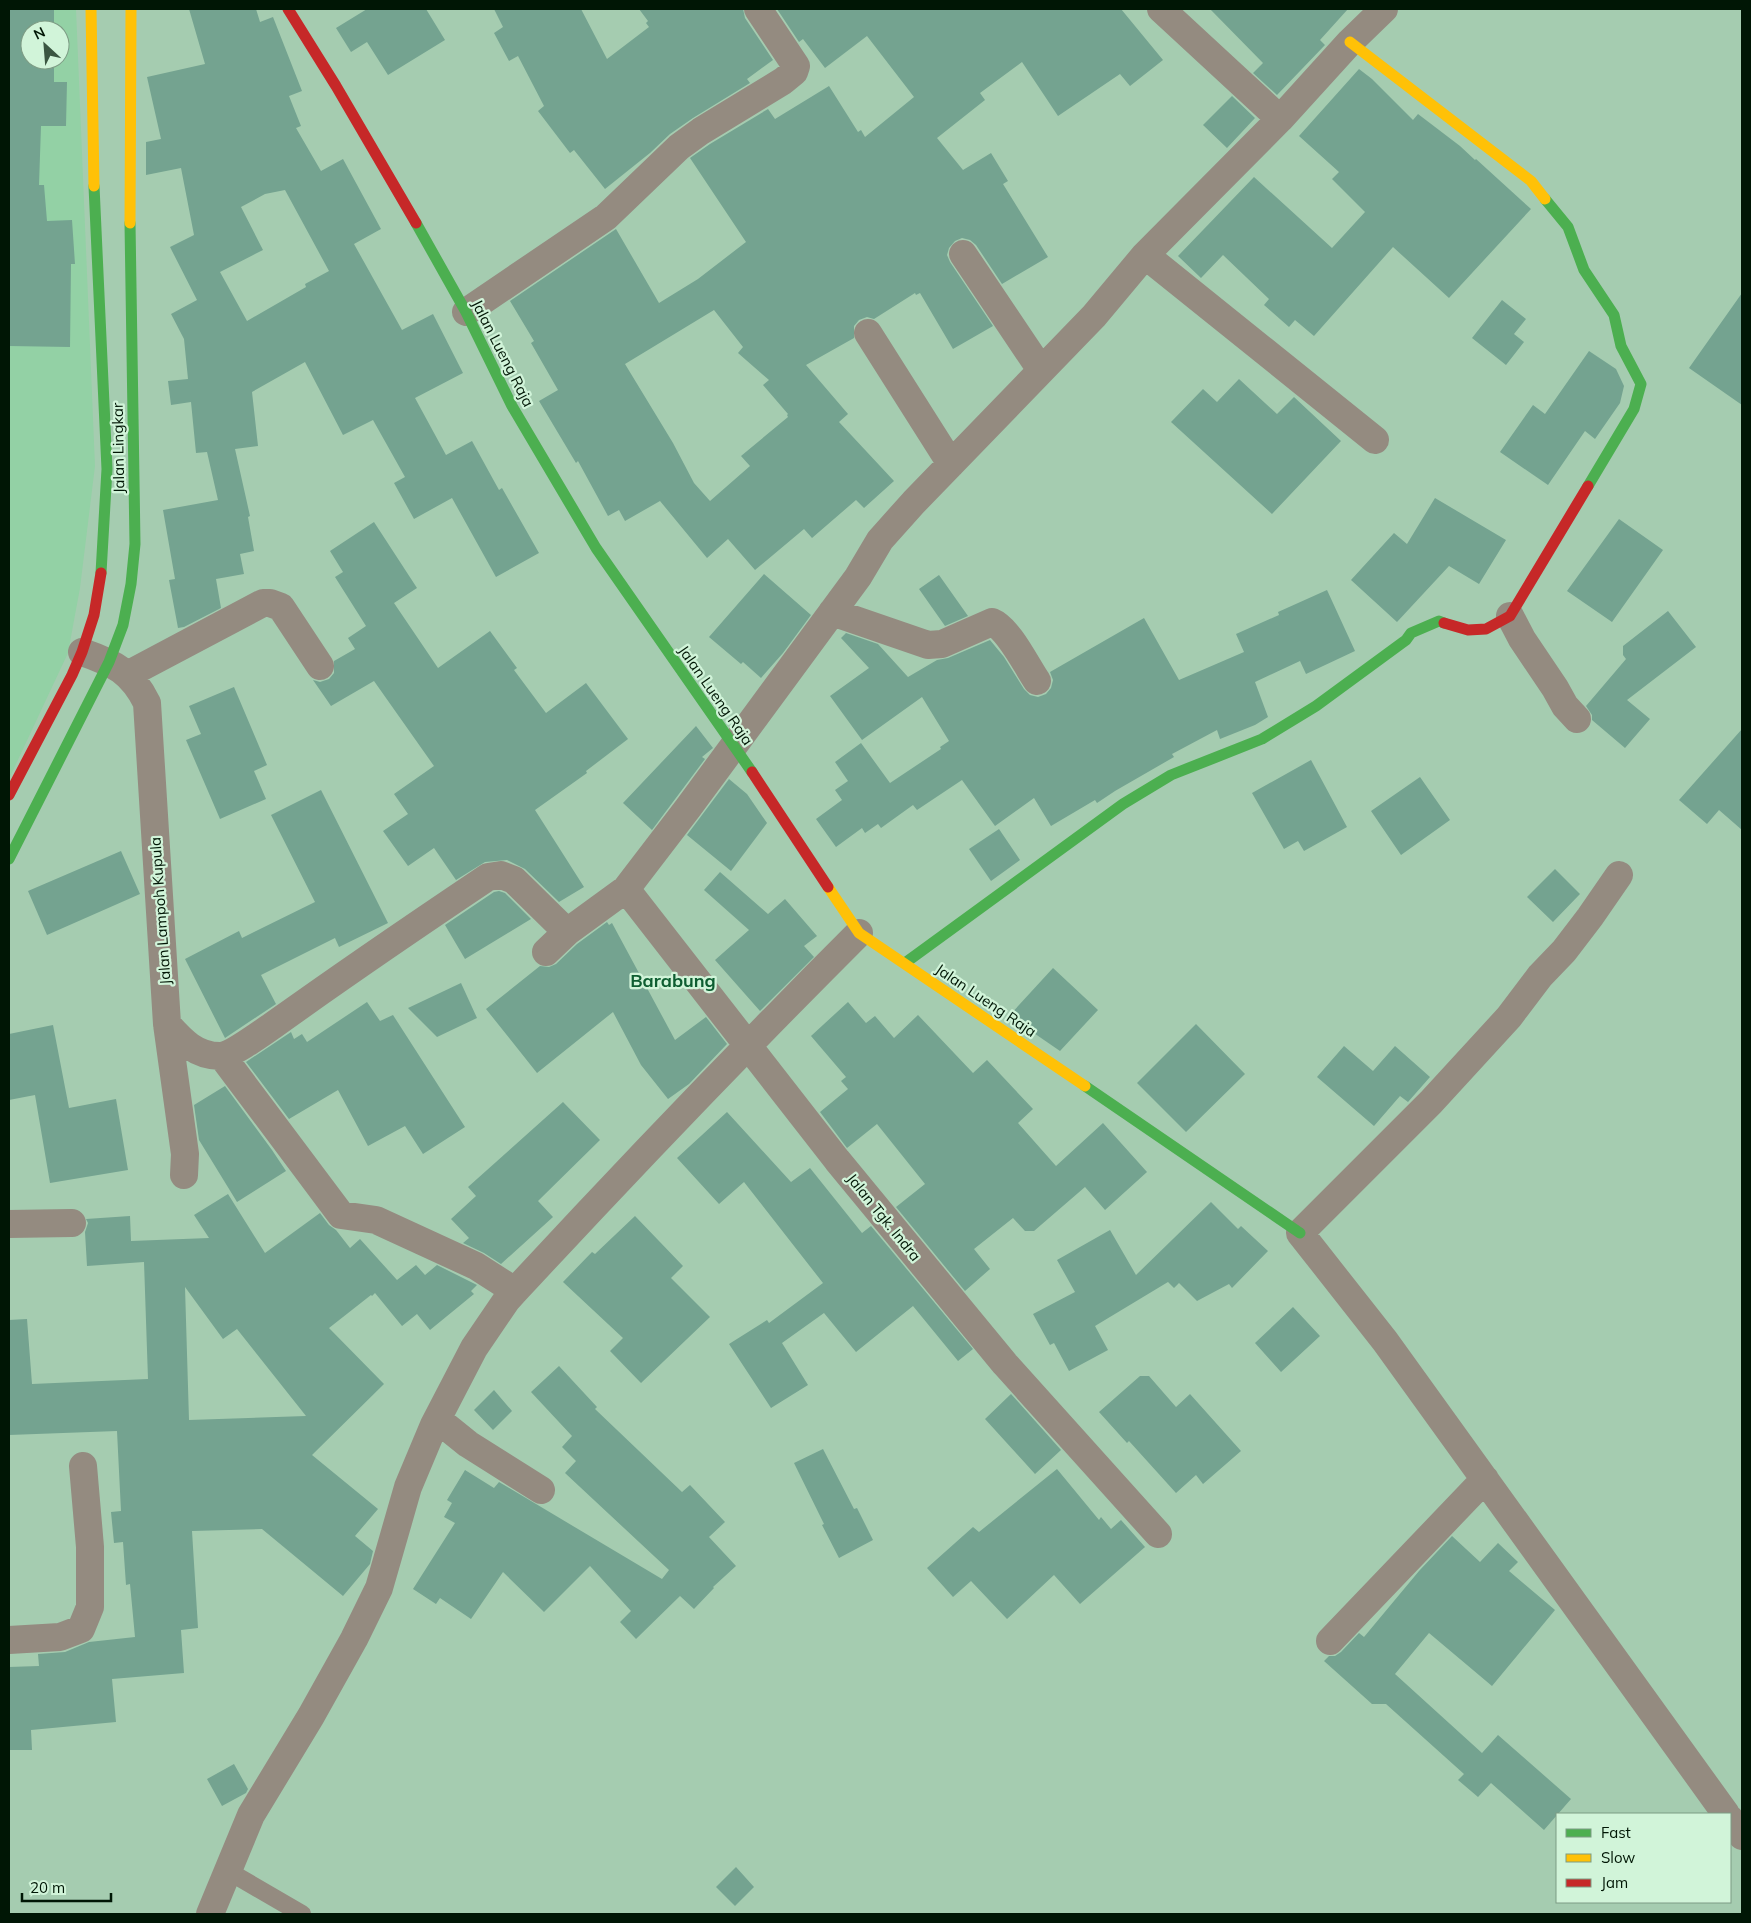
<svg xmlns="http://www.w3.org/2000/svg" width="1751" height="1923" font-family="Mulish,sans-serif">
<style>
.built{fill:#93d1a5;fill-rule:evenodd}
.building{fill:#74a390;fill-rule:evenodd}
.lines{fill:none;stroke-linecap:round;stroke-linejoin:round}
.lane{stroke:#948b80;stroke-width:18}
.street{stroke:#948b80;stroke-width:28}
.fast{stroke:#4caf50;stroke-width:11}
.slow{stroke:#ffc107;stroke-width:11}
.jam{stroke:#c62828;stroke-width:11}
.labels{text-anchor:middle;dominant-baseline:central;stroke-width:4.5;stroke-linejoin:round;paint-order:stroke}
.street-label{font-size:15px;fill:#001605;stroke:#d1f4d9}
.quarter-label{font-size:18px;font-weight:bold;fill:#0e5e31;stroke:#d1f4d9}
</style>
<rect width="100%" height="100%" fill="#a5ccb0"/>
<path class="built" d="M9,9H76L95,466L80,588L68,653L9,779ZM30,30H60V60H30Z"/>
<path class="building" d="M9,9H54V30H30V60H54V82H67L66,126H41L39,185H44L47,221L72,220L75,264H71L70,347L9,346Z
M189,9H256L260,22L273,17L302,91L289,96L301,126L296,128L321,171L343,159L381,229L354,244L402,330L433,314L463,373L415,398L446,455L472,441L499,490L502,488L539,553L496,577L452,498L414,519L394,483L405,477L373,420L343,435L305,362L252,392L258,446L235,449L250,516L248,517L254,551L240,554L244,574L216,579L221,608L184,627L178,628L169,580L175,579L163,510L218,500L207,452L196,453L191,402L171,405L168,381L188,379L184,339L171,314L197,300L170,247L194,235L181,168L146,175V142L161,139L147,77L205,64ZM285,190L329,271L305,284L306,287L247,321L220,272L263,250L241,207L265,194Z
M367,9H426L445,40L388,75L367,42L351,52L336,28Z
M494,9H581L607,59L649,27L646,23L648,21L639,9H743L745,18L773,60L747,79L750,83L693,118L670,134L650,153L605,189L574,150L570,153L538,111L544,106L518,56L509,61L494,33L503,27Z
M777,9H1121L1163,60L1130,86L1120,74L1058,116L1022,62L980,93L985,100L937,138L963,170L991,153L1008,181L1003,184L1048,257L1002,284L976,245L970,240L962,238L955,241L949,248L947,255L950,262L993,326L953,349L920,293L916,295L915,293L874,319L867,317L859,320L854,326V338L806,365L848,414L839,422L894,481L864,508L856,500L812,538L804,529L755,570L728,539L707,558L660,501L625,521L619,510L608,516L578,461L576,463L539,401L558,390L531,343L534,341L510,301L616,229L659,303L698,279L746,242L690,158L710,144L768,109L775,119L829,86L858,132L861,130L865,137L914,97L867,36L825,68L803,39L799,42ZM714,310L743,347L738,353L769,380L763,385L788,414L787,415L788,417L741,456L750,466L710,501L694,483L673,443L625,364Z
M1210,9H1348L1320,40L1325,45L1277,95L1253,73L1263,63Z
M1359,69L1372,79L1413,120L1418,114L1460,146L1475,160L1476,159L1531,209L1449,298L1393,247L1314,336L1295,320L1289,327L1264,305L1269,299L1223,255L1201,278L1178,256L1254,177L1332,248L1365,212L1332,179L1339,172L1299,136Z
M1232,96L1255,118L1227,148L1203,125Z
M1742,293V405L1689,368Z
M1502,300L1526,319L1514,334L1524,342L1506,365L1472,338Z
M1589,351L1616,369L1624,386L1620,403L1595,439L1585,431L1548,485L1500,452L1533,405L1545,414Z
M1239,379L1277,414L1294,397L1341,441L1272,514L1171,422L1203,389L1217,402Z
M1435,498L1506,540L1479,584L1449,566L1397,622L1351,580L1394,533L1407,544Z
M1619,519L1663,550L1612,622L1567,591Z
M374,522L417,588L394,603L438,668L490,631L517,668L514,670L546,713L586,683L628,739L586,771L587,773L535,810L584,887L559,902L525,869L507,860L485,862L456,880L434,848L408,866L383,831L408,814L394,794L434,766L374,681L331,706L313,680L320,682L329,679L334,673V661L355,649L348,638L366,626L335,577L343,572L330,551Z
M764,574L811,615L783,653L761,678L743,662L741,664L709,637Z
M939,575L968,616L945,626L919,589Z
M1327,590L1355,651L1306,674L1300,661L1255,682L1268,717L1255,725L1220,739L1217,730L1172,754L1174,757L1115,791L1097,803L1095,800L1051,826L1034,798L995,826L962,780L917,810L913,805L881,828L878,824L865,833L862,828L836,847L816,819L842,800L835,790L848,781L835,762L861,743L890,783L941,749L940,747L949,741L922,697L862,740L830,696L869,668L841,638L846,633L878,644L908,677L937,660L948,658L990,640L1004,657L1024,689L1030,695L1038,697L1046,694L1051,688L1053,680L1050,672L1144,618L1179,680L1244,652L1236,634L1279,615L1278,612Z
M1668,611L1696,647L1627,700L1650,719L1625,748L1592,720V715L1586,706L1626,659L1623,655V646Z
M234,687L267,765L254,771L266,799L220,819L186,740L201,734L189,706Z
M696,726L713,748L702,757L705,759L652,830L623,803Z
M1742,729V830L1719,810L1707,824L1679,800Z
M1311,760L1347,827L1304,851L1298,841L1284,849L1252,793Z
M1420,777L1450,820L1401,855L1371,811Z
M729,779L747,794L767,823L731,871L687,835Z
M321,790L388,923L339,947L335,938L261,975L276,1004L225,1038L185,959L239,931L242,938L315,902L271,815Z
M999,829L1020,860L991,881L969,849Z
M121,851L140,894L47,935L28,891Z
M1555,869L1580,894L1553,922L1527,897Z
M720,872L768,914L785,899L817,936L804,946L814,957L760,1011L715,960L749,930L704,890Z
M499,891L505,893L531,919L465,959L445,925L494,892Z
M607,922L609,925L612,923L675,1040L706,1017L727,1044L689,1084L668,1099L641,1065L613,1012L537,1073L486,1009L540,966L549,967L556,964L577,944Z
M1053,968L1098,1010L1060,1051L1009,1016Z
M461,983L477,1018L437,1037L408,1008Z
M367,1002L380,1021L393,1015L465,1127L423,1154L405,1126L368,1146L338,1090L289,1119L246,1062L291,1032L294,1039L302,1034L307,1042Z
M848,1002L866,1023L875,1016L894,1038L918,1015L973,1073L987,1060L1033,1109L1018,1123L1056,1166L1103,1123L1147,1172L1105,1210L1085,1187L1034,1231H1025L1013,1218L974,1249L990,1269L965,1291L896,1207L925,1184L877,1124L847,1148L820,1112L848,1089L841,1081L846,1077L811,1036Z
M1196,1024L1245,1074L1186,1132L1137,1083Z
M53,1025L69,1108L116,1099L128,1170L50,1183L35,1095L9,1100V1034Z
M1344,1046L1373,1071L1395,1046L1430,1077L1408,1102L1400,1096L1374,1126L1317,1077Z
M225,1086L272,1150L286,1171L237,1202L199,1140L194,1105Z
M563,1102L600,1140L538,1201L553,1217L501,1264L484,1253L463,1243L469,1238L451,1219L476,1196L468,1187Z
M727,1112L791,1182L810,1168L862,1233L871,1226L973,1349L958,1361L913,1306L856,1352L824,1313L782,1343L808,1385L771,1408L729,1344L767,1320L769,1323L823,1283L744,1182L719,1204L677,1158Z
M228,1194L265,1253L320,1213L329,1225L336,1230L350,1248L360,1239L397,1280L416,1265L425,1275L437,1265L477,1285L471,1291L474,1294L430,1330L417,1314L402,1326L375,1293L372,1296L371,1295L329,1328L384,1384L312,1455L378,1509L355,1536L373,1551L370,1564L343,1596L262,1529L192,1531L198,1628L181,1630L184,1673L112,1679L116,1722L31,1730L32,1750H9V1667L39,1666L38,1654L65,1652L89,1642L135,1637L130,1584L126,1585L123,1542L114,1543L111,1512L121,1511L117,1431L9,1435V1320L27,1319L32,1384L148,1379L144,1262L87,1266L85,1232L88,1223L86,1219L130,1216L131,1241L209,1238L194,1215ZM185,1287L223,1339L237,1329L306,1416L189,1420Z
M1211,1202L1238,1229L1241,1226L1268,1251L1232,1288L1229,1284L1197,1301L1179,1283L1174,1288L1168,1282L1095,1326L1108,1350L1069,1371L1054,1343L1050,1345L1033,1314L1075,1292L1057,1260L1110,1230L1136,1275Z
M635,1216L683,1266L671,1278L710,1317L641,1383L610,1351L623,1338L563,1282L592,1252L595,1254Z
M1293,1307L1320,1336L1281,1372L1255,1343Z
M559,1366L597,1407L595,1409L682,1492L690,1485L725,1522L709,1537L736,1566L713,1587L714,1588L694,1609L680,1596L636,1639L620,1622L631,1611L590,1566L544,1612L503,1572L471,1619L440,1598L436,1604L413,1589L455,1523L444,1517L452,1503L447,1500L465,1470L494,1488L499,1482L662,1579L669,1570L565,1473L576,1461L562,1447L572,1436L531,1392Z
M1140,1376H1149L1176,1407L1190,1394L1241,1451L1203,1484L1196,1475L1176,1493L1129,1441L1127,1443L1099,1412Z
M494,1390L512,1411L493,1430L474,1410Z
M1011,1394L1061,1450L1035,1474L985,1419Z
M823,1449L854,1509L857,1508L873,1540L839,1558L822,1525L824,1524L794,1463Z
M1057,1469L1099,1520L1101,1517L1111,1529L1121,1520L1145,1547L1080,1604L1054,1575L1007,1619L971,1581L953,1597L927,1568L973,1527L979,1532Z
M1452,1536L1480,1562L1498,1543L1518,1562L1509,1571L1555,1610L1492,1686L1429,1633L1395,1674L1482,1753L1498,1735L1571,1799L1544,1830L1491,1783L1478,1797L1458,1780L1464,1774L1386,1704H1372L1324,1661L1329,1656H1335L1341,1652L1359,1633L1364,1637L1419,1571Z
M234,1764L248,1789L246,1793L222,1806L207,1779Z
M736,1867L754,1887L735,1906L716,1887Z"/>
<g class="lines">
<path class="lane" d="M228,1871L302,1914"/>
<path class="street" d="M1161,9L1280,119
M963,254L1041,370
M1145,255L1375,440
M466,312L606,217L679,147L701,131L783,81L794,72L796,66L758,9
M868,333L951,464
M832,612L928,645L942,644L992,622C1009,629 1026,665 1037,681
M1510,616L1522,639L1555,688L1565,706L1577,719
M82,652C114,663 132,672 147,703L167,1024L185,1154L184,1175
M127,675L263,603H270L281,607L320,666
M1619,875L1590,917L1564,951L1540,976L1509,1017L1431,1102L1300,1233L1385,1341L1726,1814
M626,889L837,1160L1005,1364L1158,1534
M546,952L567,932L626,889L688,808L858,577L880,540L914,502L1094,316L1145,255L1280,119L1350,42L1384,9
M167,1024C182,1041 196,1056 220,1056C230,1056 262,1033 272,1026C343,975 415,926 488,877L501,875L514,880L567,932
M222,1056L341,1215L376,1220L476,1266L515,1291
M9,1224L72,1223
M437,1419L468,1444L541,1490
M9,1640L60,1637L81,1629L90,1607V1547L83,1466
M1330,1641L1485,1479
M1730,1819L1742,1836
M210,1914L251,1815L311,1716L354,1639L379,1588L408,1487L434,1425L474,1348L506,1301L515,1291C628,1169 742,1050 859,933"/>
<path class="fast" d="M94,186L107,469L101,573
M1545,199L1568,227L1584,270L1614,315L1621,346L1641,384L1634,409L1588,486
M416,223L466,312L512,406L596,548L752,772
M9,859L109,662L123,625L131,584L135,544L130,223
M905,963L1123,804L1171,775L1262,739L1316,706L1406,640L1411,633L1439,621L1444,623
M1085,1086L1300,1233"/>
<path class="slow" d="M91,9L94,186
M1350,42L1531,181L1545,199
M130,223L131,9
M828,887L859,933L1085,1086"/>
<path class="jam" d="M288,9L336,86L416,223
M1444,623L1468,630L1486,629L1510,616L1588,486
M752,772L828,887
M9,795L72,675L82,652L94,615L101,573"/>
</g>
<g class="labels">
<g class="street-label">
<text transform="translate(503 353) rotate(63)">Jalan Lueng Raja</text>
<text transform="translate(118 448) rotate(-91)">Jalan Lingkar</text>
<text transform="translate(716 695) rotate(55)">Jalan Lueng Raja</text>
<text transform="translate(160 911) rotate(-94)">Jalan Lampoh Kupula</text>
<text transform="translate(986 1000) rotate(34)">Jalan Lueng Raja</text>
<text transform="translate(884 1217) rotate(51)">Jalan Tgk. Indra</text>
</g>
<g class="quarter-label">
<text x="673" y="980">Barabung</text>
</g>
</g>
<rect width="1751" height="1923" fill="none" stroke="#001605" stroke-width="20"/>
<rect x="1556" y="1813" width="175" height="90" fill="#d1f4d9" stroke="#7d9b84"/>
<rect x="1566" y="1829" width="25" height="8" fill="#4caf50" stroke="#7d9b84"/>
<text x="1601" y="1838" font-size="15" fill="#001605">Fast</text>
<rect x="1566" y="1854" width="25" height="8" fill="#ffc107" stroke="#7d9b84"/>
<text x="1601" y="1863" font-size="15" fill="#001605">Slow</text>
<rect x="1566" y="1879" width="25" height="8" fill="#c62828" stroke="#7d9b84"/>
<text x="1601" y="1888" font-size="15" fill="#001605">Jam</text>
<g transform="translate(45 45) rotate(334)"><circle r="24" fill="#d1f4d9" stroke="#7d9b84"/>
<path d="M0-4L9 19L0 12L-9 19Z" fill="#3a5641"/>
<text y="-8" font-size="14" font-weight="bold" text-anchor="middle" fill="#001605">N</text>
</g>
<path d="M22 1893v8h89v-8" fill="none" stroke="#001605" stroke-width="2.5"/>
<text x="30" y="1893" font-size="15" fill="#001605" stroke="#d1f4d9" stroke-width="4" paint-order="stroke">20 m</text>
</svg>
